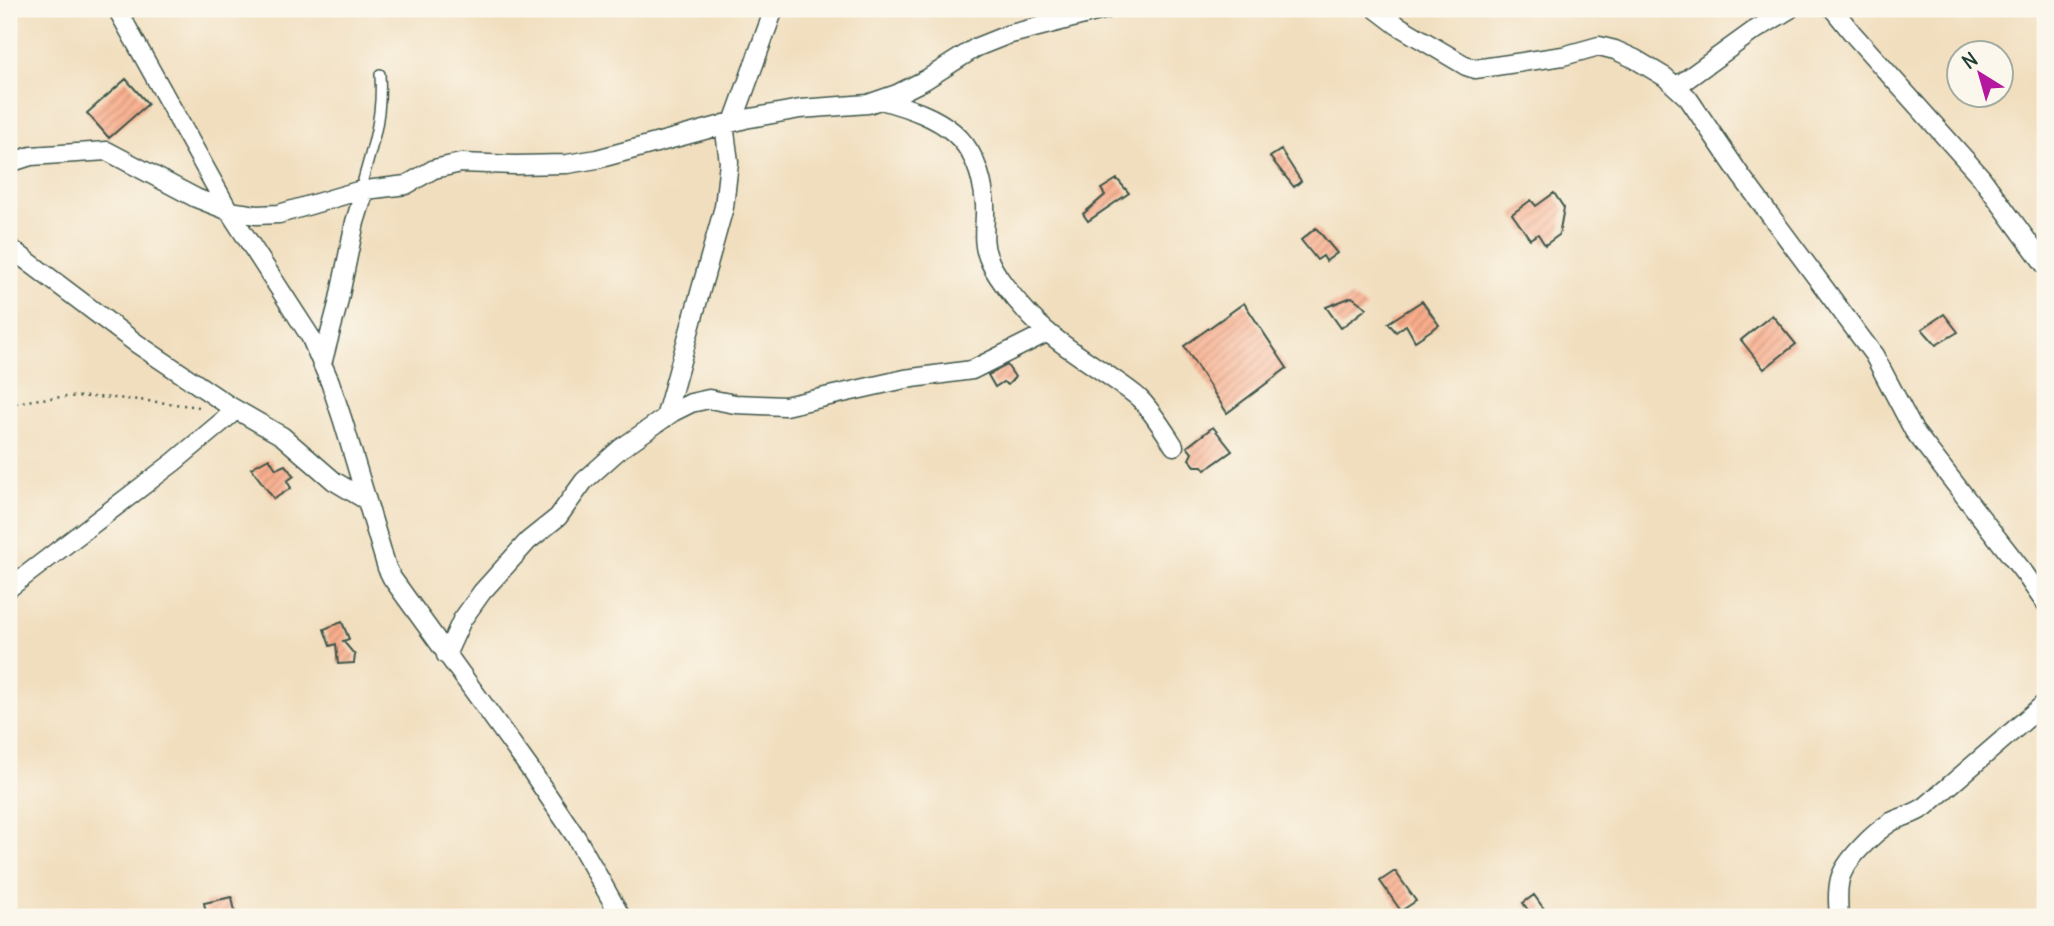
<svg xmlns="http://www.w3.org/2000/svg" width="2054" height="926" font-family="Delius,sans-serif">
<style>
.building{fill:url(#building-hatch)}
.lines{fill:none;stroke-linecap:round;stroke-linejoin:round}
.lane-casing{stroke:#3e5549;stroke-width:12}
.street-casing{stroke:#3e5549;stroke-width:21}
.path{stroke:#3e5549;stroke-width:2.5;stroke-dasharray:2 5;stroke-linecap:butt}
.lane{stroke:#fff;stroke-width:9}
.street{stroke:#fff;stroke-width:18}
</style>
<defs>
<pattern id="building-hatch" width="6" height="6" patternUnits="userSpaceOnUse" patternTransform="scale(1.75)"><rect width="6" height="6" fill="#f9ad8c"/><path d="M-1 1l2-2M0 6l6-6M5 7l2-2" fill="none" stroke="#c98e73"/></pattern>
</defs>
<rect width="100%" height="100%" fill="#fbf7ec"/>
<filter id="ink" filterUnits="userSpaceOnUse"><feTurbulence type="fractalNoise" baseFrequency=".0143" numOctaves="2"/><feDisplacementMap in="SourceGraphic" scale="14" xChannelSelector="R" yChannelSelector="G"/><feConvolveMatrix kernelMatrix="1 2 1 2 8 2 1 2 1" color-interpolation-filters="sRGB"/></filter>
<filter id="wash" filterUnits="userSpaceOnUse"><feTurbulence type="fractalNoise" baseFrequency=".00686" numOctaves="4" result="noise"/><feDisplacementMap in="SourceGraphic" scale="28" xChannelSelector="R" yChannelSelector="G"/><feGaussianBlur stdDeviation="1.57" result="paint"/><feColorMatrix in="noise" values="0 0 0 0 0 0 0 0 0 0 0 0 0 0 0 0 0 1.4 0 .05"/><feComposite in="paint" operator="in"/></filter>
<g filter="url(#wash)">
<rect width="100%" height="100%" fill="#f1debe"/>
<g id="blocks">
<path class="building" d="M126,79L148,104L109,138L87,113Z
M1281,150L1301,181L1294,187L1270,157Z
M1117,179L1129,193L1088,221L1083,214L1105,195L1101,189Z
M1554,193L1564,208L1559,235L1545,245L1538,234L1530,239L1512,214L1531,200L1536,206Z
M1316,228L1337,253L1326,261L1323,256L1317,260L1301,240Z
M1352,297L1367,308L1341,328L1326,307Z
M1422,301L1439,325L1415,341L1406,325L1396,332L1388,323Z
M1244,303L1287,368L1227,413L1184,346Z
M1944,314L1958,332L1936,345L1922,329Z
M1772,315L1796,344L1764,369L1741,340Z
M1007,365L1015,377L1008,385L1003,382L995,387L988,375Z
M1213,427L1232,451L1205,470L1202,466H1195L1189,459L1192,453L1187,447Z
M269,458L276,469L285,465L294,476L287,481L291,488L274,499L251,468Z
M342,622L349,639L343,641L355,655L354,663L338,664L336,644L330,646L324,629Z
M1395,871L1416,901L1401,911L1380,881Z
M1534,895L1544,909L1536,917H1533L1523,903Z
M232,897L236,917H207L204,903Z"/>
</g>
</g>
<g filter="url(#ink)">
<use href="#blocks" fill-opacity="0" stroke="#3e5549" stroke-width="2"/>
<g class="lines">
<g class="lane-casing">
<path id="lane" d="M360,191C371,149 383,120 380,74"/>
</g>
<g class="street-casing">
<path id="street" d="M117,9L229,211L310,336L330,382L343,421L387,568L392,578L530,769L576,837L621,917
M1376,9L1397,25L1466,66L1475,69L1563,56L1599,46L1615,50L1635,59L1665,77L1688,98L1741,176L1874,355L1914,431L2025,574L2045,603
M1833,9L1853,34L1981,177L2045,265
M1676,87L1752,32L1790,9
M881,100C942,117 979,135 985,204C986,222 981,241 988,257C995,276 1012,295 1025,310C1048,337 1080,356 1109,376C1119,383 1130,390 1139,398C1153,412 1163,429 1174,446
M733,122L774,9
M9,163L31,156L107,151L196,198L229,211L257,215L279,214L358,191L406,185L434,169L461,163L515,165L567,164L597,159L745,119L800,109L868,104L897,94L925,80L977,47L1007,35L1107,9
M9,247L136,343L228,405L282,436L334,481L366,500
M322,364L338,304L355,222L365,190
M665,418L724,207L729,162L724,124
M9,588L174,462L236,410
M446,655L462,620L482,592L528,541L558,517L584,481L620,449L673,412L691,403L709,399L735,404L785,406L905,379L972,370L1048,332
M1839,917C1838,904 1837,891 1840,879C1845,860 1875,832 1891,822C1903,816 1914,815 1926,806L2045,703"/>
</g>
<path class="path" d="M9,405C70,389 138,400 200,407"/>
<use href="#lane" class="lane"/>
<use href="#street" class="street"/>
</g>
</g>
<rect width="2054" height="926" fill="none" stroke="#fbf7ec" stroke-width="35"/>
<g transform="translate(1980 74) rotate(323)"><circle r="33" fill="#fbf7ec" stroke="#a3ada2" stroke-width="2"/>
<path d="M0-5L12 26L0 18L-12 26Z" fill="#b5179e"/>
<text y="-10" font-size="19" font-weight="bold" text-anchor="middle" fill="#1f3d34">N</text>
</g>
</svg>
